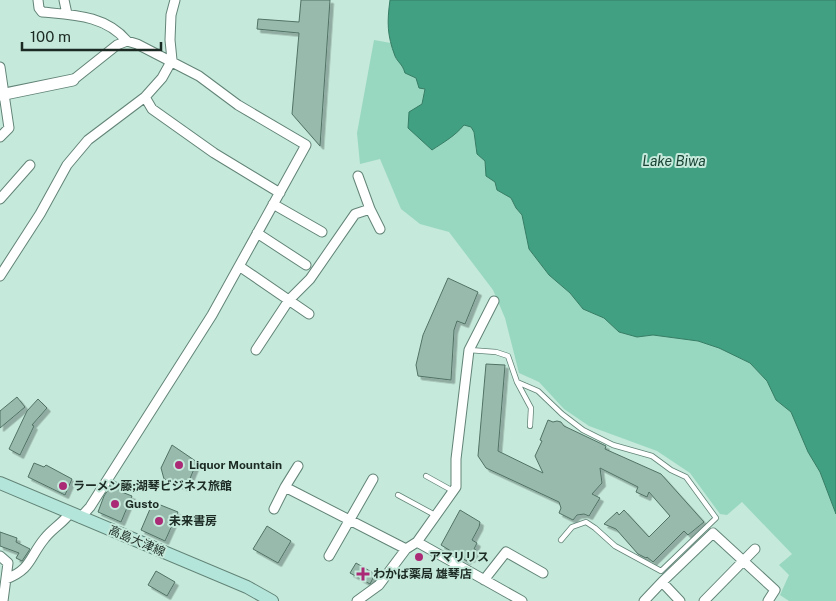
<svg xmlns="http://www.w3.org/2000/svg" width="836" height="601" font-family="'Public Sans','Noto Sans JP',sans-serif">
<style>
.green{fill:#99d8c0}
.water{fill:#41a081;stroke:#367d65}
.building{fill:#97baac;stroke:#517265;filter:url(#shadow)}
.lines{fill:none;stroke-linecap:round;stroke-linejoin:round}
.service-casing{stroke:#628477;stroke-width:6}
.minor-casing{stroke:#628477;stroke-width:11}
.tertiary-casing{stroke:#628477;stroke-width:13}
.secondary-casing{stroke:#628477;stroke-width:14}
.service{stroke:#fff;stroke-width:4.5}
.minor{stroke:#fff;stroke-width:9}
.tertiary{stroke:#fff;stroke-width:11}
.secondary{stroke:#b4e5da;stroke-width:12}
.poi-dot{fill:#ab2a76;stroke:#c5e9db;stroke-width:2}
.labels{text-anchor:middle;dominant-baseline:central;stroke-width:4;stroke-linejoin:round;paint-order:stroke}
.poi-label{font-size:12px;font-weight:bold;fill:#1c2a24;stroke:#c5e9db;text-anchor:start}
.street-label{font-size:12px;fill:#1c2a24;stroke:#c5e9db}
.water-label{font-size:14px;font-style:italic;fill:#1a4335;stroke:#c5e9db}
</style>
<defs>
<filter id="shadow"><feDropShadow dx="3.5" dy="3.5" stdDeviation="0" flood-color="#0004"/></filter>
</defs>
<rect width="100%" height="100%" fill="#c5e9db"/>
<path class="green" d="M374,40L391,43L396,59L403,65L405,73L416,78L425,89L422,104L432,150C444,141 455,136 464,125L471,127L474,132L477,154L485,161L486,176L495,182L497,190L511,198L516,208L522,215L529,249L549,275L570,293L583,309L604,318L619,332L637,337L653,335L698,341L719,348L750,363L767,381L776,400L791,412L808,452L820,472L836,514V601H789L780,595L789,575L779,565L792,554L742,502L727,515L720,514L690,473L657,451L589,426L564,409L539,382L519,373L505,318L493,290L449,232L420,224L401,209L380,159L360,164L357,133Z"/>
<path class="water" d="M390,0H836V514L820,472L808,452L791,412L776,400L767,381L750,363L719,348L698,341L653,335L637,337L619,332L604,318L583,309L570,293L549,275L529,249L522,215L516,208L511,198L497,190L495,182L486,176L485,161L477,154L474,132L471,127L464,125C455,136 444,142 432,150L408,128L409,112L422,104L425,89L419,88L416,78L405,73C402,63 398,63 395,56C387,35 387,22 390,0Z"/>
<path class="building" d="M301,0H330L320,146L292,114L299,33L257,29L258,19L299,22Z
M448,278L478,292L465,324L457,321L454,330L451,380L418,376L416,365L423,335Z
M486,364L505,365L498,451L543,473L535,456L542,441L540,440L548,420L553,422L557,421L561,422L564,426L606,446L605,449L661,474L704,522L688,535L684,531L653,562L647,557L646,558L638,554L616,529L604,524L617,512L619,515L624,510L649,537L670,516L649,492L647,497L636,492L638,487L600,468L602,483L592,494L600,498L589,516L584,514L577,515L573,520L559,513L561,508L559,502L486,468L478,456Z
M17,397L25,407L0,428V411Z
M38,399L47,408L32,425L34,426L20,455L9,449L27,411Z
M172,445L197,462L186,488L164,479L161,468Z
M34,463L44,467L46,465L72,479L65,495L28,477Z
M114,481L122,485L119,491L132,496L121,522L98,512L104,496Z
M153,502L178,512L165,541L141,530Z
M460,510L480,522L479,527L472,540L477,543L474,549L476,550L471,559L469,558L467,561L441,545Z
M267,526L291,541L278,563L253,549Z
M0,532L17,538L16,542L30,549L22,561L16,558L19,553L0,546Z
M356,563L375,574L370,584L350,573Z
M156,571L175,582L167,596L148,585Z"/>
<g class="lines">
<g class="service-casing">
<path id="service" d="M469,350L496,352L508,356L517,382L531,408L530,426
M517,382L538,391L562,414L583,430L613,445L652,456L671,470L686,477L716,518L661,571L615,546L595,528L586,522L572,527L561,540
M426,476L453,491
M398,495L435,515"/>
</g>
<g class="minor-casing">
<path id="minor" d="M38,0L39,8L42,12C73,15 105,15 127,41
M64,0L67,14
M0,67L9,128L0,137
M73,80L117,45L127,41L137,44L199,76L238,105L306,145L212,315L90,507L80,518
M145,97L152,109L214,153L280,193
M0,199L30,165
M273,204L322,232
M370,209L380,229
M257,233L306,265
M239,266L309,314
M0,276L40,214L67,165L88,140L145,97L162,78L172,60L170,40L171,15L175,0
M256,350L289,300L310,279L355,214L370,209L358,176
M298,466L285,487L406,549
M274,509L285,487
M417,542L522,601
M0,556L8,563L3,601
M329,556L373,479
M6,579C32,569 29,557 45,538C53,528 63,523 70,513
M484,580L506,552L543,573
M662,582L713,533L775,590L768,601
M357,601L379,585L406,549L417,542L456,487V459L469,350L494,301
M644,601L662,582L680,601
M704,601L755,549"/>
</g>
<g class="tertiary-casing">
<path id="tertiary" d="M0,95L73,80"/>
</g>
<g class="secondary-casing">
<path id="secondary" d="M0,483L247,587L272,601"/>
</g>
<use href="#service" class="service"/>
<use href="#minor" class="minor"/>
<use href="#tertiary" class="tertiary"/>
<use href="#secondary" class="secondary"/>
</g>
<g class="poi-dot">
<circle cx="179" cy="465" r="5"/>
<circle cx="63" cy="486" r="5"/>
<circle cx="115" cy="504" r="5"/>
<circle cx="159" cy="521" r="5"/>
<circle cx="419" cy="557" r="5"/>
<path d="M360.5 566.5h5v5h5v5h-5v5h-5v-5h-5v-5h5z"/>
</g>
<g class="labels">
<g class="poi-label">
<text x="189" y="465">Liquor Mountain</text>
<text x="73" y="486">ラーメン藤;湖琴ビジネス旅館</text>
<text x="125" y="504">Gusto</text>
<text x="169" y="521">未来書房</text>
<text x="429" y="557">アマリリス</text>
<text x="373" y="574">わかば薬局 雄琴店</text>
</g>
<g class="street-label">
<text transform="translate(137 541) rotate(23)">高島大津線</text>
</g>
<g class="water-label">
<text x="674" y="161">Lake Biwa</text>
</g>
</g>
<path d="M22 42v8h139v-8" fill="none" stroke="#1c2a24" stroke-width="2.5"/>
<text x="30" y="42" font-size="15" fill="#1c2a24" stroke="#c5e9db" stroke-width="4" paint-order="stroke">100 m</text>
</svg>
